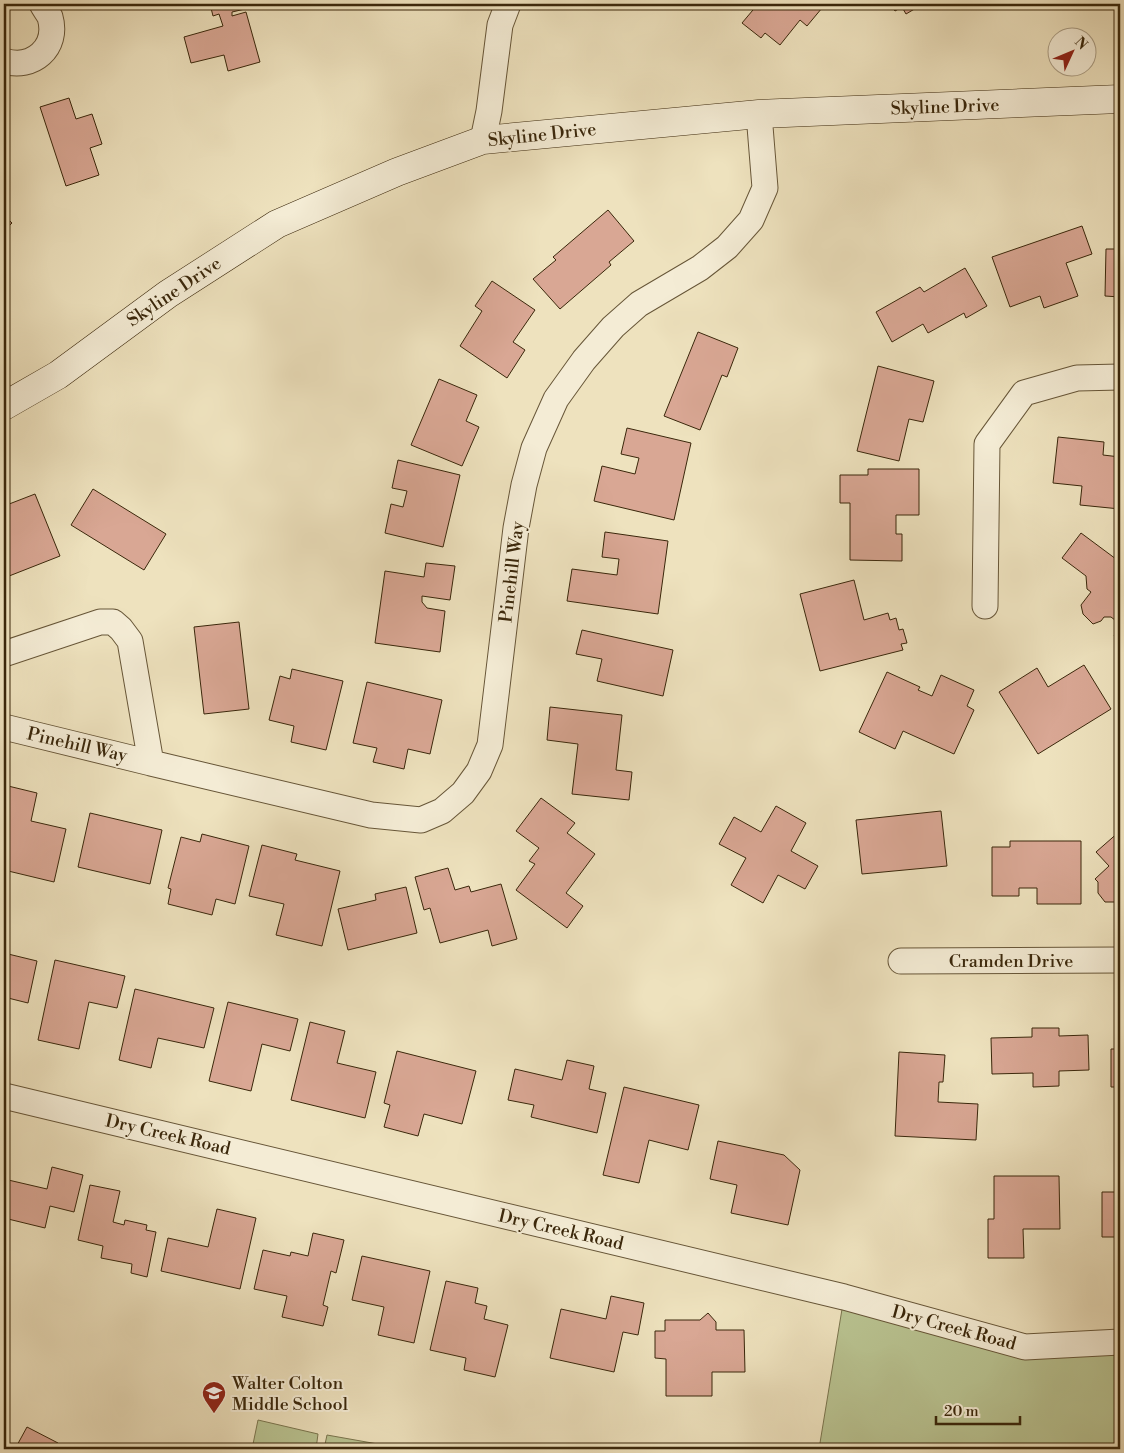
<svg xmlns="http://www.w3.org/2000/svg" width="1124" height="1453" font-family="'Libre Bodoni',serif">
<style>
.green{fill:#b9c391;stroke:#7a754e}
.building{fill:#d9a794;stroke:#3a270b}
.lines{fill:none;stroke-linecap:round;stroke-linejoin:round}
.street-casing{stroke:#675638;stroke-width:27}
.secondary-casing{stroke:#3a270b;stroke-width:29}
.street{stroke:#f4ecd5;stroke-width:25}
.secondary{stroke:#f4ecd5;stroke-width:28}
.labels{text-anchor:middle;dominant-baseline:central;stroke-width:4;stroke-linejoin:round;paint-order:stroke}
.street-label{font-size:18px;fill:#3a270b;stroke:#f4ecd5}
.poi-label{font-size:18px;fill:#3a270b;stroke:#f4ecd5;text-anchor:start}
</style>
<rect width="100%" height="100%" fill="#eee2be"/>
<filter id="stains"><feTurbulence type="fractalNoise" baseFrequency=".004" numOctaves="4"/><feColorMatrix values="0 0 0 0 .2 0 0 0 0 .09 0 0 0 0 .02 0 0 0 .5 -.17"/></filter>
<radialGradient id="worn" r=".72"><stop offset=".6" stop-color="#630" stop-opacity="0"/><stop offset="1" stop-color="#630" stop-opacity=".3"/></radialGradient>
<path class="green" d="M844,1297L1025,1347L1120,1342V1449H819Z
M258,1420L318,1434L316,1449H252Z
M327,1435L389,1446L388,1449H324Z"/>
<path class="building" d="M210,4H243L245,9L232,12V16L246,12L260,62L228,71L224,55L191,63L184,37L223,26L219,14L213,16Z
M758,4H816L822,8L807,26L800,20L780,45L765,33L761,38L742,23Z
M885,4H923L906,14L902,7L895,11L892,7L888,9Z
M69,98L76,119L92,114L102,144L90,148L99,175L66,186L40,107Z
M608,210L634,241L609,262L611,265L560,309L533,279L556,260L553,257Z
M4,215L12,223L4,231Z
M1082,226L1092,254L1066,263L1078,296L1044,308L1040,296L1010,307L992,257Z
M1106,249H1120V297L1105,296Z
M965,268L987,306L966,318L964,313L928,333L923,324L892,342L876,312L920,287L924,292Z
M492,281L535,310L513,342L525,350L507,378L460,346L482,311L475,306Z
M698,332L738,348L727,377L722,375L700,430L664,416Z
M878,366L934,381L923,422L909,419L899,461L857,451Z
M439,379L477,395L466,421L479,427L462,466L411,445Z
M627,428L691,443L674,520L594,501L602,466L635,474L639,458L621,454Z
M1058,437L1104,442L1103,455L1120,457V509L1080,505L1082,486L1053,483Z
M398,460L460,475L443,547L385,533L391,504L403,507L407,491L392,488Z
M868,469H919V515H896V534H902V561L850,560V503H840V475H868Z
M93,489L166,534L144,570L71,525Z
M35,494L60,556L4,578V506Z
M605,532L668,541L658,614L567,601L572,569L617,575L619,559L602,557Z
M1081,533L1120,562V624L1111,617H1104L1101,621L1093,624L1083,614L1081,605L1091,592L1087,589L1086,576L1062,558Z
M426,563L455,566L450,600L422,596V602L427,608L445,611L440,652L375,643L385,571L424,577Z
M854,580L864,620L888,613L890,620L896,618L899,630L903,629L907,643L901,644L903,650L820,671L800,594Z
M239,622L249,709L204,714L194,627Z
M1120,627V641L1114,636Z
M582,630L673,650L663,696L597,681L602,659L576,654Z
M1084,665L1111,709L1038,754L999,692L1037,668L1048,687Z
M292,669L343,681L326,750L291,742L294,726L269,720L280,676L290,679Z
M887,672L920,687L918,690L932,696L941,675L974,690L967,706L974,710L954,754L903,731L895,749L859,732Z
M367,682L442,700L430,754L408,749L404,769L373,762L377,748L353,743Z
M550,707L622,715L616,770L632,772L629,800L572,794L578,744L547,740Z
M4,785L37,793L31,821L66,829L54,882L4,870Z
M541,798L575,823L567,833L595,854L566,893L583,906L567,928L516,890L535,864L529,861L539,848L516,831Z
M776,806L806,823L791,851L818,866L805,889L778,875L763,903L731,885L746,858L719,844L734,817L761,832Z
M941,811L947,866L862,874L856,820Z
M90,813L162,830L150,884L78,867Z
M1120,831V900L1116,904L1114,902H1105L1098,893V882L1095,879L1109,866L1096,852Z
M202,834L249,846L235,904L216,899L212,915L168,904L171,889L168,888L181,837L200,842Z
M1010,841H1081V904H1037V888H1019V896H992V847H1010Z
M262,845L297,854L295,860L340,871L322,946L276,935L284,904L249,896Z
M448,868L455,890L469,886L471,892L501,884L517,939L492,946L488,930L440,943L430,908L424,910L415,877Z
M406,887L417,933L348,950L338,909L376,900L375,894Z
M4,953L37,961L28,1003L4,997Z
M55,960L125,976L117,1008L89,1002L79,1049L38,1040Z
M135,989L214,1008L204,1048L158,1038L151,1068L119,1060Z
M228,1002L298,1019L290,1051L262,1044L251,1091L209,1081Z
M310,1022L345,1031L337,1063L376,1072L365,1118L291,1100Z
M1032,1028H1059V1036L1088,1035L1089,1070L1059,1071V1086L1033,1087V1073L992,1074L991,1038L1032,1037Z
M1111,1049H1120V1087H1111Z
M397,1051L476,1071L462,1124L424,1114L418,1136L384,1127L390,1105L384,1103Z
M899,1052L945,1055L943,1082H939L938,1102L978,1104L976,1140L895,1136Z
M567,1060L594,1066L589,1089L606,1093L597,1133L531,1117L534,1105L508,1100L515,1069L562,1080Z
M624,1087L699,1105L688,1150L649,1140L639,1183L603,1175Z
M718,1141L784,1155L800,1170L788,1225L731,1213L737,1185L710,1179Z
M52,1167L83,1175L74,1212L50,1206L45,1228L4,1218V1179L47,1189Z
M994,1176H1059L1060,1229H1023L1024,1258H988V1219H994Z
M90,1185L120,1191L113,1222L124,1225L125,1220L147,1225L146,1230L156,1232L147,1277L131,1273L132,1264L101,1258L103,1246L78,1240Z
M1102,1192H1120V1237H1102Z
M217,1209L256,1218L240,1289L161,1271L168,1238L208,1247Z
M313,1233L344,1240L336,1273L331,1271L323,1305L328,1307L323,1326L282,1317L287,1296L254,1289L263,1250L290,1256L291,1252L308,1256Z
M362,1256L430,1271L414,1343L378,1335L384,1307L352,1300Z
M446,1281L478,1288L475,1303L487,1306L484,1319L508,1325L495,1377L464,1370L466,1358L430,1350Z
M611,1296L644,1303L638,1335L623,1332L614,1372L550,1358L561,1309L606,1319Z
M708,1313L716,1322V1330H744L745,1372H712V1396H666V1359L655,1358V1331H665V1320H700Z
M27,1427L58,1443L55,1449H15Z"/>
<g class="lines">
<g class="street-casing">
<path id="street" d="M4,61C32,70 59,48 50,17C48,13 44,8 42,4
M483,140L489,111L500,25L508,4
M985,606L987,444L1024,393L1077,378L1120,377
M4,654L100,622H113L121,629L130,641L151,763L4,727
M151,763L371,815L421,820L442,811L463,793L479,771L490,745L516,528L524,485L534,448L556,399L584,360L613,327L639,304L700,268L727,247L751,220L765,188L759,114
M901,961L1120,960
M4,1096L844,1297L1025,1347L1120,1342"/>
</g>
<g class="secondary-casing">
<path id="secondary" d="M4,406L58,375L168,294L277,224L397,172L483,140L759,114L1120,99"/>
</g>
<use href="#street" class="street"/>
<use href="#secondary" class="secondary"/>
</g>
<defs>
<g id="school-pin" transform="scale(1.25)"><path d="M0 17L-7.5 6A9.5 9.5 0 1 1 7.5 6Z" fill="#8f2418" stroke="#f4ecd5"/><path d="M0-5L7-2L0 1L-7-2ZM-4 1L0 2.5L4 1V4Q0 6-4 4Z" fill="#fff"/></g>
</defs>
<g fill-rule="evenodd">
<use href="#school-pin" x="214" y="1393"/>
</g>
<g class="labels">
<g class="street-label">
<text transform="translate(945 107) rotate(-2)">Skyline Drive</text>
<text transform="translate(542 135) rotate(-6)">Skyline Drive</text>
<text transform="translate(174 292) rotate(-34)">Skyline Drive</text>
<text transform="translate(512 572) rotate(-83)">Pinehill Way</text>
<text transform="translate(77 745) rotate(13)">Pinehill Way</text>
<text x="1011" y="961">Cramden Drive</text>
<text transform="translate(168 1135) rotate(13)">Dry Creek Road</text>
<text transform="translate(561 1230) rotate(13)">Dry Creek Road</text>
<text transform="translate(954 1328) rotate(15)">Dry Creek Road</text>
</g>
<g class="poi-label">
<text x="232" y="1383">Walter Colton<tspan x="232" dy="21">Middle School</tspan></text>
</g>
</g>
<rect width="1124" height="1453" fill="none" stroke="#eee2be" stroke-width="20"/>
<rect x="5" y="5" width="1114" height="1443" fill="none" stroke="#3a270b" stroke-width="2.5"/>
<rect x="10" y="10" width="1104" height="1433" fill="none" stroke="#3a270b"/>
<g transform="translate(1072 52) rotate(46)"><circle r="24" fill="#f4ecd5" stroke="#aa9d84"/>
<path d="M0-4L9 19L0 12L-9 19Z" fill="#8f2418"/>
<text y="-8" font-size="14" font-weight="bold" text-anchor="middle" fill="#3a270b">N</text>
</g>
<path d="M936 1416v8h84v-8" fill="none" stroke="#3a270b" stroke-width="2.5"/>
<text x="944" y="1416" font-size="15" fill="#3a270b" stroke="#f4ecd5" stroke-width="4" paint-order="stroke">20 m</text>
<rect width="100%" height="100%" filter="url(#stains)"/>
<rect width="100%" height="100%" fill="url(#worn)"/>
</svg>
